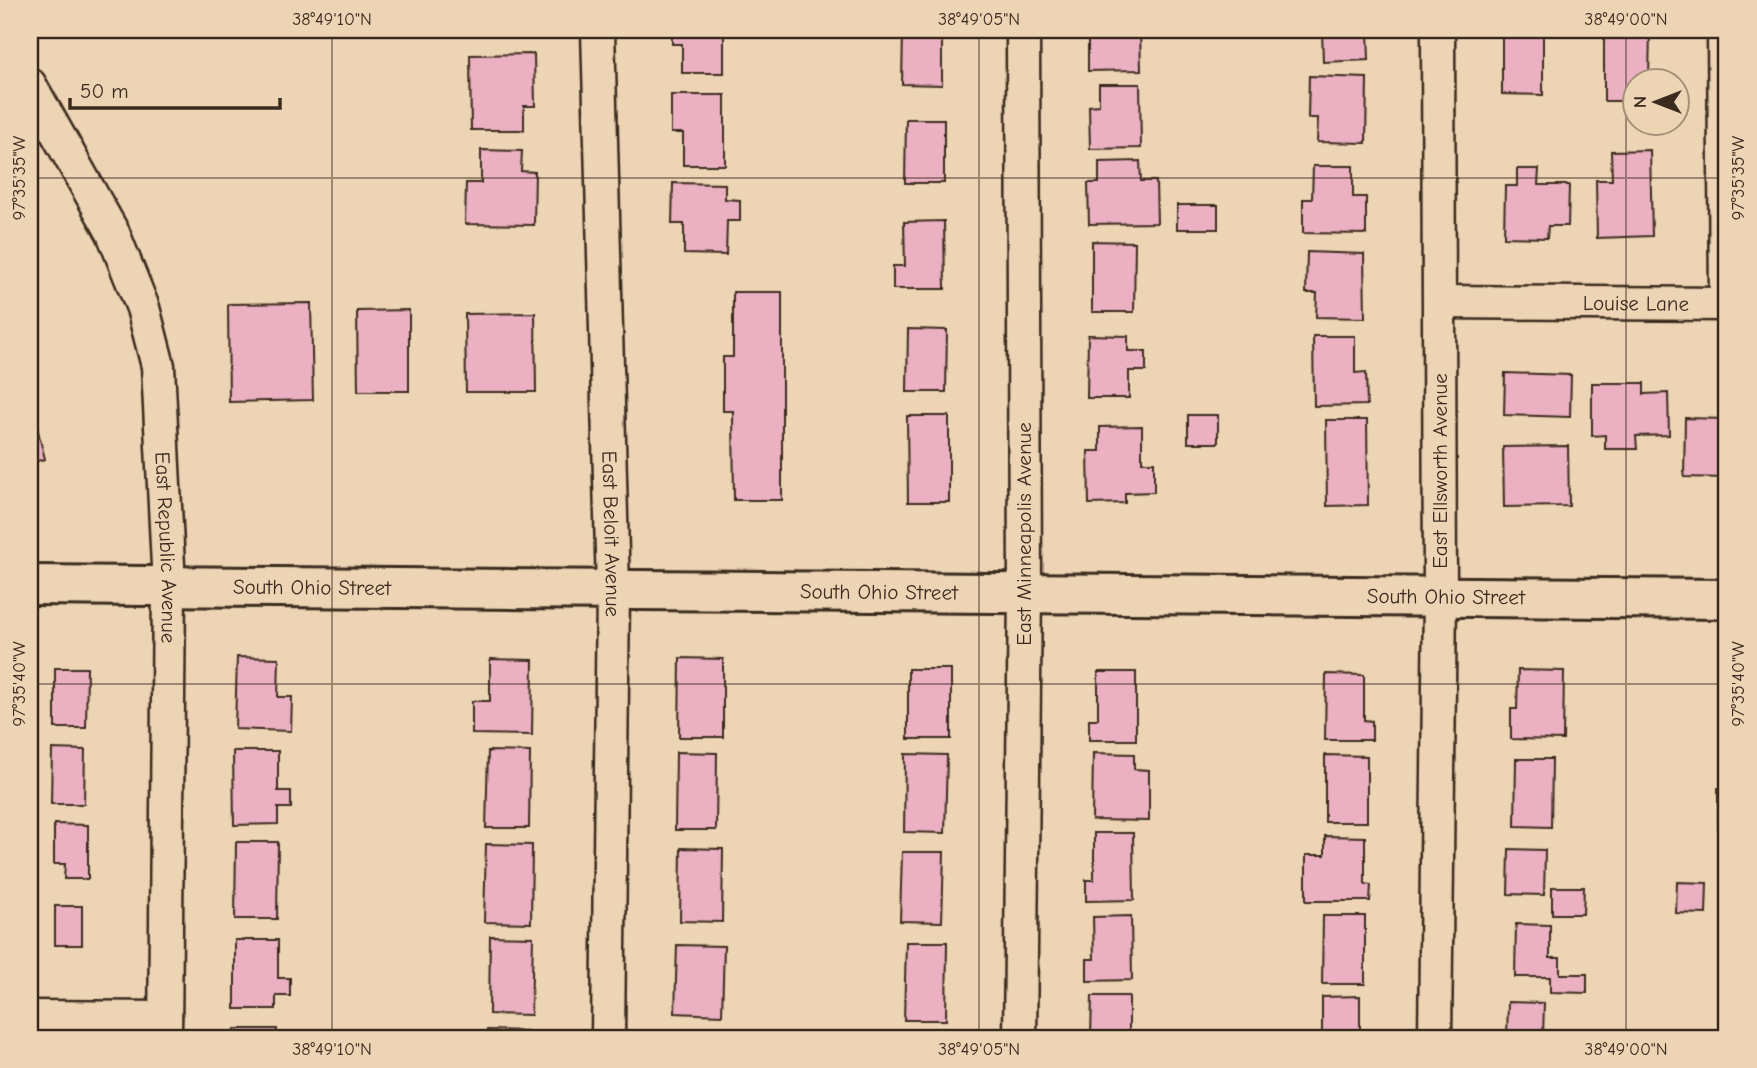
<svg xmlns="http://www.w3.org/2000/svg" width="1757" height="1068" font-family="'Comic Neue',sans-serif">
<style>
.building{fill:#ebb1c3;stroke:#3b2a1e;stroke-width:2}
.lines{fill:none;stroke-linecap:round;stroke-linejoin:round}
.minor-casing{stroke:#3b2a1e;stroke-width:37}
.major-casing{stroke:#3b2a1e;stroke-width:44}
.minor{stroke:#ecd4b4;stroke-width:32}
.major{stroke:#ecd4b4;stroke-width:38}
.ticks{fill:none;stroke:#3b2a1e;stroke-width:2;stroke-opacity:0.45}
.labels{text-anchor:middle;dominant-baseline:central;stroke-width:5;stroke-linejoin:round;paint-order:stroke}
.street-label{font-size:21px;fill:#3b2a1e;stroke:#ecd4b4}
.neatline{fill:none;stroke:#3b2a1e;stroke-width:2.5}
.ticks-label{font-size:18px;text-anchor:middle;fill:#3b2a1e}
</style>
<rect width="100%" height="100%" fill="#ecd4b4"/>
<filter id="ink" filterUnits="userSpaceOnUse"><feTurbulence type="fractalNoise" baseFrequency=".0143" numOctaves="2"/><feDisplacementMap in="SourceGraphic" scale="14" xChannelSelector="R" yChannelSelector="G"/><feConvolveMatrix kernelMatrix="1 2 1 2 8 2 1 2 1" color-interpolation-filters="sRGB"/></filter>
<g filter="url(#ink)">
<path class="building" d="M672,30H724V73H682V44H672Z
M903,30H942V85L902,84Z
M1088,30H1140L1141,70L1088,71Z
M1322,30H1368L1369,60L1323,62Z
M1502,30H1543V95L1502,94Z
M1604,30H1650L1649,80H1634V101H1604Z
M534,54L535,106H524V130H471L470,55Z
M1309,76L1367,78L1366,143L1317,142L1318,118H1308Z
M1099,84H1140L1141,148L1090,149L1089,106L1099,105Z
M671,95H725V165H683V133H671Z
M906,119H944V183H905Z
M481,150L522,151L521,171L535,172L534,225L465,224L466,183H481Z
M1650,150L1652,236L1597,238L1596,180H1612L1611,151Z
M1140,161L1141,181H1156L1157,223L1089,224L1088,183H1099V162Z
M1313,166H1353V197H1366V234L1303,233V199H1312Z
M1517,169H1539L1538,185H1569L1568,226H1548L1547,238L1504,237L1505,186H1517Z
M673,183L725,184V199L740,200V221H727L726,255L684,254V224H672Z
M1177,205H1218V229H1177Z
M944,221L945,289H893V266H905L904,222Z
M1092,241L1135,242L1134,312H1092Z
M1307,252L1364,254L1365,318L1316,317L1317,293H1306Z
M733,292H782V500H734L733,411H723V357H733Z
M311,303L313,400L229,402L228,304Z
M409,310V391H358L357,311Z
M535,313L536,392H466L465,314Z
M908,329L947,330L946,392H907Z
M1088,335L1128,336V351H1146V371H1129V398H1087Z
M1313,336H1355V373L1366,372L1367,405L1314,406Z
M1505,373L1571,375L1570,417L1504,415Z
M1592,383H1644V394L1668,393L1669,435L1636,436L1637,449H1605V435L1592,436Z
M30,399L45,459L30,463Z
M1188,415H1218V443H1188Z
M907,416H949V502H908Z
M1685,418L1727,419V478L1684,477Z
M1326,420H1367L1368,505L1327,506Z
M1142,426V462H1154V492L1125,493V503L1089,504L1088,451H1100V427Z
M1568,446L1569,506L1504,507L1503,447Z
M237,657L279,658L278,697H292L291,731L235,729Z
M680,658L723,659V737H679Z
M490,659L533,660L532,735L472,734V701H490Z
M55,668H87L86,728H55Z
M908,669H951V739H908Z
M1518,670L1564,671L1563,740L1511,739V709H1517Z
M1098,672H1136V740H1089V719H1098Z
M1723,673H1727V742H1723Z
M1326,674L1364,675V720L1372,721V740H1325Z
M52,749L85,750L84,804H51Z
M233,751H278V791H291V808H278V824L234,825Z
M488,751L530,752L529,828H486Z
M676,752L717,753L716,830H675Z
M1093,753L1134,754V769L1149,770V821L1092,820Z
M905,754L947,755L945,833L904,832Z
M1325,755L1367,756V822H1325Z
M1516,759H1552L1551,827L1515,826Z
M1723,760H1727V828H1718V788H1723Z
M54,824L88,825V879H64L65,864H54Z
M1094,833H1133L1134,900L1086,901V880H1094Z
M1325,836L1365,837V884L1371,885L1370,901H1306V855H1325Z
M236,842H278L277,919H235Z
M486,844L532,845L531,923L484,922Z
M681,848L723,849L722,922L680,921Z
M1509,849L1545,850L1544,895L1508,894Z
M902,852H944L942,922L900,921Z
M1677,882L1707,883L1706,914L1676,913Z
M1552,887H1584L1583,914H1552Z
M55,906H82V945H55Z
M1131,916L1132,980L1087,981V959H1094L1093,917Z
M1323,916H1365V984H1322Z
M1516,924L1550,925V958H1560V974H1587V993L1550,992V977H1515Z
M1722,924H1727V989H1721Z
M490,936L533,937L531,1015L489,1014Z
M235,940H278V978H290V996H276V1009H235Z
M906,942H947L946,1020H904Z
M677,945L724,946L722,1015L675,1013Z
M1092,996H1129V1038H1091Z
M1360,996V1038H1322V997Z
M1508,1002L1544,1003L1543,1037L1578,1038H1507Z
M235,1029H277V1038H234Z
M487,1030L528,1031V1038H486Z
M904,1035H945V1038H904Z"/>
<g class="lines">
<g class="minor-casing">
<g id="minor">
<path id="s1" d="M598,30L613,590L608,1038"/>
<path id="s2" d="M30,85L113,233L143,308L158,366L169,586L165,1038"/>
<path id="s3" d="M1440,302L1726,304L1724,30"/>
<path d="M30,1017L165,1018"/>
<path d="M1020,1038L1025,592L1023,30"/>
<path d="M1435,1038L1440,596L1438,30"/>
</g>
</g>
<g class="major-casing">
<g id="major">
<path id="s4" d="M30,585L1727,599"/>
</g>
</g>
<use href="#minor" class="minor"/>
<use href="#major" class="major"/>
</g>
</g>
<path class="ticks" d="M332,30V1038M979,30V1038M1626,30V1038M30,178H1727M30,684H1727"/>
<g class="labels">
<g class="street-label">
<text stroke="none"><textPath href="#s3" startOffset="196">Louise Lane</textPath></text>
<text transform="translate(1440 471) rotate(-90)">East Ellsworth Avenue</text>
<text stroke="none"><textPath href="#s1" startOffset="504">East Beloit Avenue</textPath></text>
<text transform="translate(1024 534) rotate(-90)">East Minneapolis Avenue</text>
<text stroke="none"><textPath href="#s2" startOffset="492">East Republic Avenue</textPath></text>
<text stroke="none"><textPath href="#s4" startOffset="282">South Ohio Street</textPath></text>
<text stroke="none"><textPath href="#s4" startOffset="849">South Ohio Street</textPath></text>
<text stroke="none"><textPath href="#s4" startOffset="1416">South Ohio Street</textPath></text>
</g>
</g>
<rect width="1757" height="1068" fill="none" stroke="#ecd4b4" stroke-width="77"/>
<g transform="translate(1656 102) rotate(270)"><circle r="33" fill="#ecd4b4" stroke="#a59078" stroke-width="2"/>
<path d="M0-5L12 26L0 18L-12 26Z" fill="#3b2a1e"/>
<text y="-10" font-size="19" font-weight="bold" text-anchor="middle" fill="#3b2a1e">N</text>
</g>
<path d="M70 98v10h210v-10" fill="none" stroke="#3b2a1e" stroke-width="3.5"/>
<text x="80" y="98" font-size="21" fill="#3b2a1e" stroke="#ecd4b4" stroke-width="5" paint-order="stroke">50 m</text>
<rect x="38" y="38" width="1680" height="992" class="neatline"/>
<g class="ticks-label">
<text x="332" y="25">38°49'10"N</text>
<text x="979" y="25">38°49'05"N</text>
<text x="1626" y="25">38°49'00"N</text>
<text transform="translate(1738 178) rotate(-90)" y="6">97°35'35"W</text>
<text transform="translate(19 178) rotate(-90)" y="6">97°35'35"W</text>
<text transform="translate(1738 684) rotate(-90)" y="6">97°35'40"W</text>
<text transform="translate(19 684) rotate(-90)" y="6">97°35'40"W</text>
<text x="332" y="1055">38°49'10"N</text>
<text x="979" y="1055">38°49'05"N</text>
<text x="1626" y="1055">38°49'00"N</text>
</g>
</svg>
